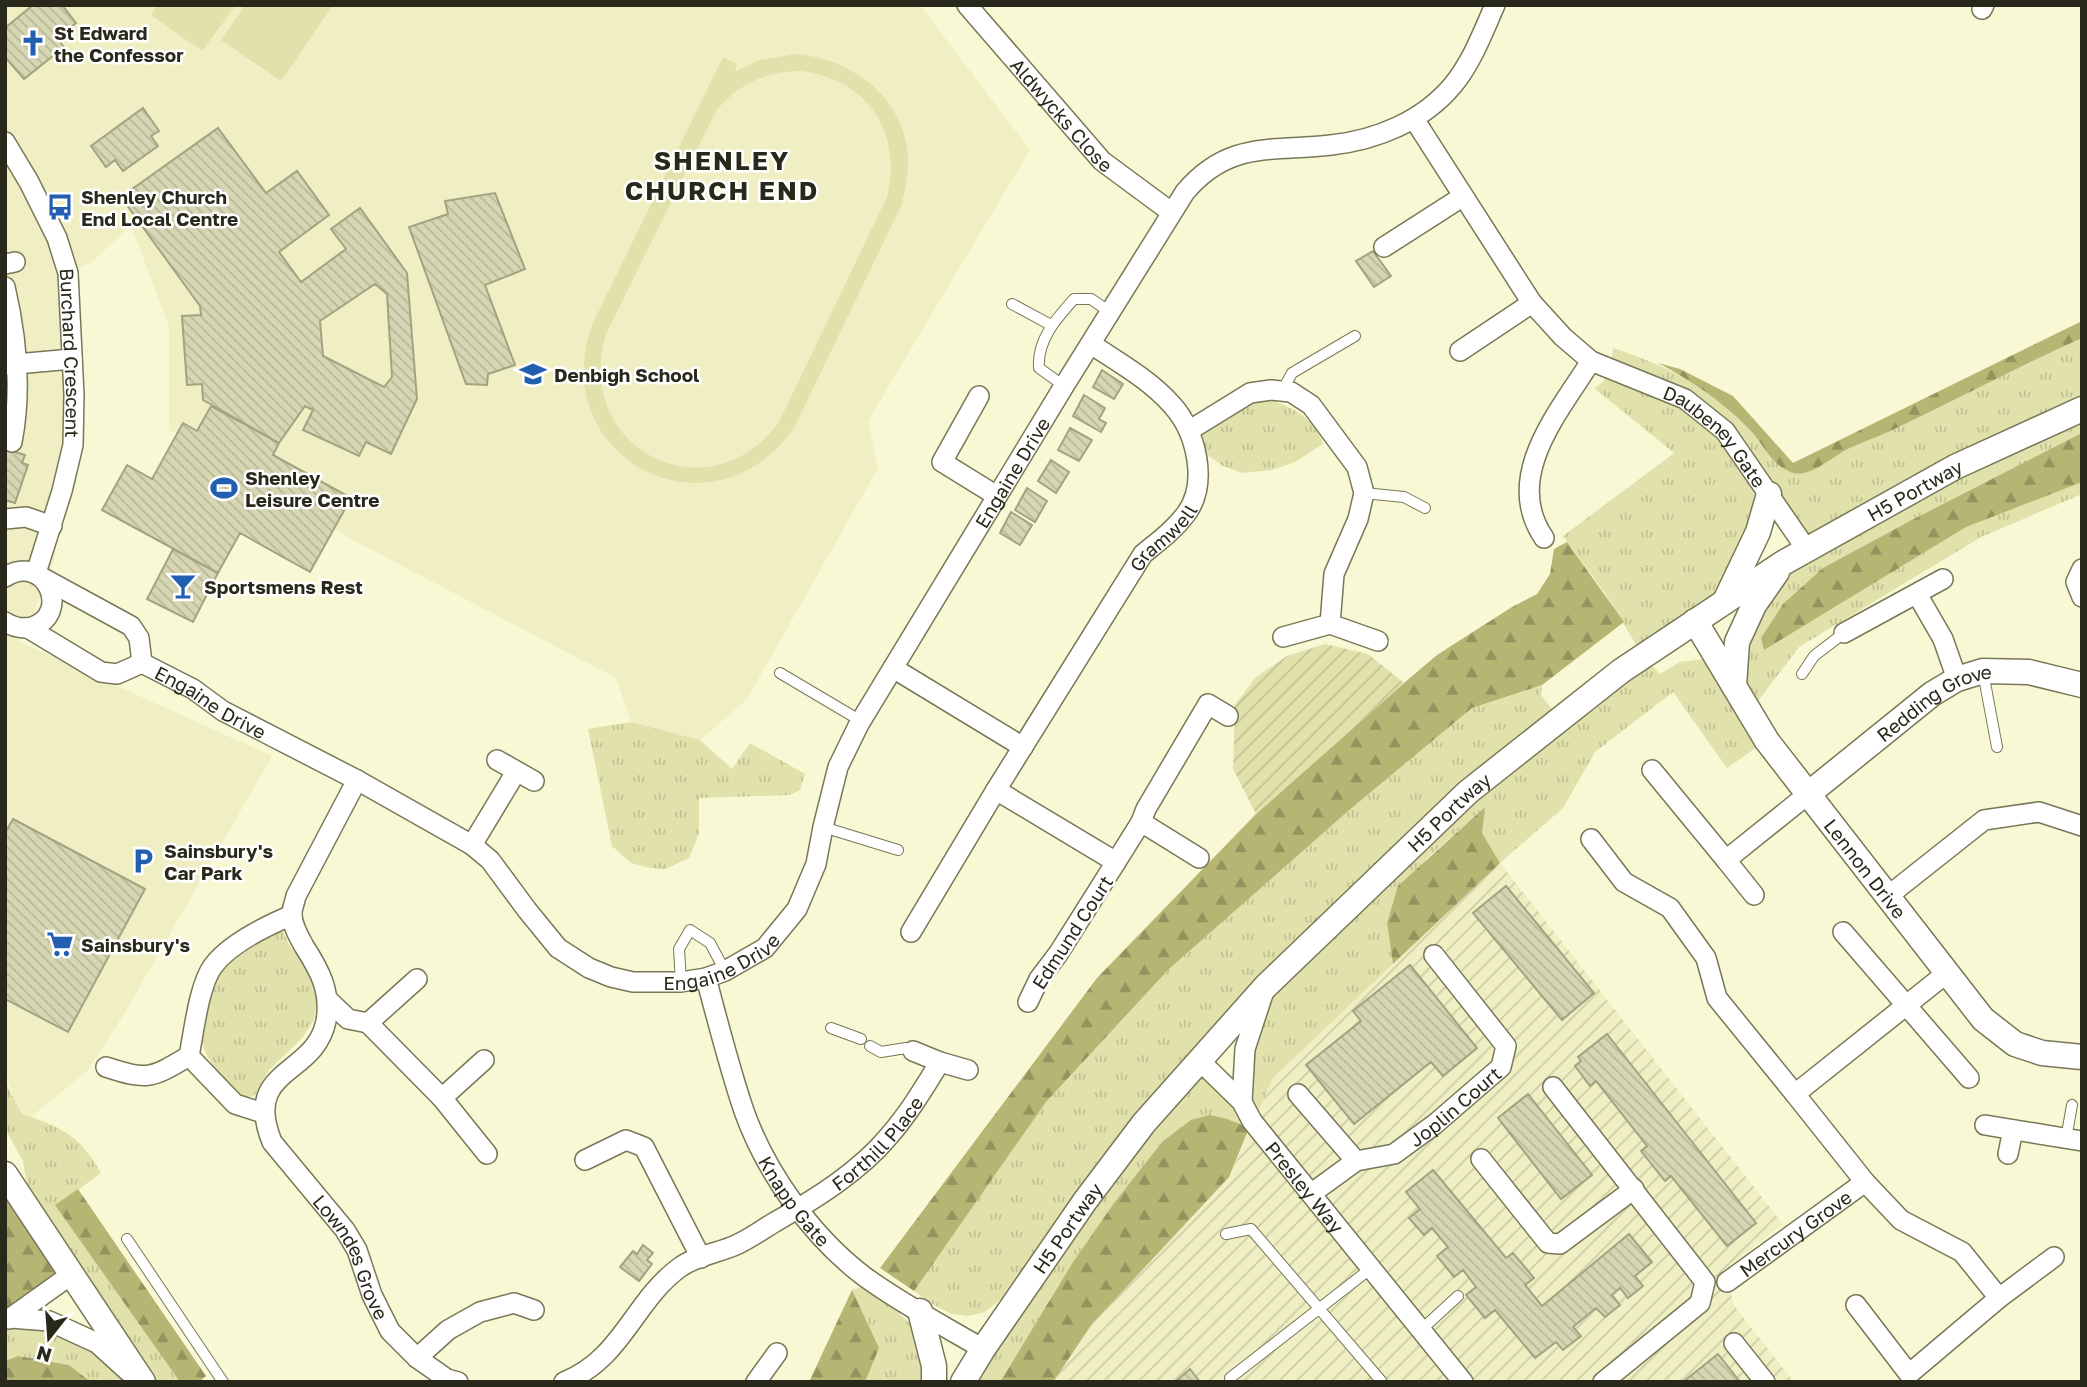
<svg xmlns="http://www.w3.org/2000/svg" width="2087" height="1387" font-family="'Golos Text',sans-serif">
<style>
.built{fill:#efefc3}
.industrial{fill:url(#industrial-furrows)}
.grass{fill:url(#grass-tufts);fill-rule:evenodd}
.forest{fill:url(#forest-firs)}
.garden{fill:url(#garden-furrows)}
.pitch{fill:#e1e1ac;fill-rule:evenodd}
.building{fill:url(#building-back-hatch);stroke:#a3a381;stroke-width:2;fill-rule:evenodd}
.lines{fill:none;stroke-linecap:round;stroke-linejoin:round}
.service-casing{stroke:#787757;stroke-width:12}
.minor-casing{stroke:#787757;stroke-width:22}
.tertiary-casing{stroke:#787757;stroke-width:27}
.service{stroke:#fff;stroke-width:10}
.minor{stroke:#fff;stroke-width:19}
.tertiary{stroke:#fff;stroke-width:24}
.labels{text-anchor:middle;dominant-baseline:central;stroke-width:5;stroke-linejoin:round;paint-order:stroke}
.poi-label{font-size:19px;font-weight:bold;fill:#28281b;stroke:#fff;text-anchor:start}
.street-label{font-size:19px;fill:#28281b;stroke:#fff}
.district-label{font-size:26px;font-weight:bold;letter-spacing:2px;fill:#28281b;stroke:#fff}
</style>
<defs>
<pattern id="industrial-furrows" width="10" height="10" patternUnits="userSpaceOnUse" patternTransform="scale(1.75)"><rect width="10" height="10" fill="#efefc3"/><path d="M-1 1l2-2M0 10L10 0M9 11l2-2" fill="none" stroke="#cdcda7"/></pattern>
<pattern id="grass-tufts" width="24" height="20" patternUnits="userSpaceOnUse" patternTransform="scale(1.75)"><rect width="24" height="20" fill="#e1e1ac"/><path d="M3 7l-1-3M5 7V3M7 7l1-3M15 17l-1-3M17 17v-4M19 17l1-3" fill="none" stroke="#c1c193"/></pattern>
<pattern id="forest-firs" width="22" height="20" patternUnits="userSpaceOnUse" patternTransform="scale(1.75)"><rect width="22" height="20" fill="#b6b573"/><path d="M5 1l3.5 6h-7zM16 11l3.5 6h-7z" fill="#94935e"/></pattern>
<pattern id="garden-furrows" width="10" height="10" patternUnits="userSpaceOnUse" patternTransform="scale(1.75)"><rect width="10" height="10" fill="#e1e1ac"/><path d="M-1 1l2-2M0 10L10 0M9 11l2-2" fill="none" stroke="#c1c193"/></pattern>
<pattern id="building-back-hatch" width="6" height="6" patternUnits="userSpaceOnUse" patternTransform="scale(1.75)"><rect width="6" height="6" fill="#d6d6b3"/><path d="M-1 5l2 2M0 0l6 6M5-1l2 2" fill="none" stroke="#b8b899"/></pattern>
</defs>
<rect width="100%" height="100%" fill="#f8f8d4"/>
<path class="built" d="M5,5H920L1030,150L868,421L878,468L747,699L700,740L631,722L616,678L345,536L270,478L169,430V326L131,225L92,262L68,273L73,426L54,561L28,628L18,641L272,756L124,1014L88,1070L31,1117L22,1114L13,1097L5,1069Z"/>
<path class="industrial" d="M1500,863L1783,1224L1723,1271L1735,1307L1794,1382H1053L1092,1324L1229,1177L1273,1078Z"/>
<path class="grass" d="M2082,338V494L1981,537L1799,647L1749,713L1757,747L1727,768L1673,692L1595,752L1563,808L1500,863L1482,833L1484,808L1426,859L1387,923L1393,964L1273,1078L1256,1117L1245,1126L1227,1119L1162,1142L1114,1203L1073,1262L1000,1382H963L1079,1209L1002,1298L985,1312L968,1316L952,1314L932,1304L914,1291L1046,1102L1169,969L1347,812L1472,708L1542,685L1541,695L1560,719L1646,661L1605,593L1563,536L1674,453L1594,388C1612,378 1611,367 1613,348C1669,367 1708,385 1749,429C1763,443 1769,462 1788,471C1808,481 1833,455 1850,448C1870,439 1890,431 1909,422C1967,395 2023,364 2082,338ZM1770,495L1806,550L1737,642L1705,659L1680,662L1660,674L1646,660L1725,600ZM1265,988L1241,1102L1199,1060Z
M1265,399C1290,405 1315,418 1323,444L1295,462L1272,470L1242,473L1223,466L1205,453L1199,435L1239,409Z
M631,722L700,740L732,769L750,743L805,774L800,790L790,795L699,798V833L689,858L666,869L650,868L631,863L612,846L588,729Z
M280,924L289,945L310,970L317,997L314,1020L302,1038L269,1070L255,1096L245,1097C226,1084 208,1064 202,1042C196,1022 215,972 231,957C244,944 265,935 280,924Z
M5,1082L22,1114C63,1128 78,1134 101,1173L56,1206L180,1382H143L33,1222L23,1161L5,1129Z
M861,1287L898,1312L913,1327L926,1382H865L879,1348L852,1290Z
M49,1321L141,1382H91L69,1365L18,1356L5,1361V1322Z"/>
<path class="forest" d="M2082,321V338C2023,364 1967,395 1909,422C1890,432 1870,439 1850,448C1833,455 1808,482 1788,471C1769,462 1763,443 1749,429C1722,401 1692,381 1658,363L1680,369L1733,396L1793,463Z
M2082,433V482L1966,527L1764,650L1761,638L1783,604L1823,568L1910,521Z
M1567,542L1624,622L1542,685L1472,708L1347,812L1169,969L1046,1102L914,1291L880,1268L1097,978L1256,814L1404,683L1437,655L1512,607L1537,594L1550,574L1554,549Z
M1485,807L1482,833L1500,863L1393,964L1387,923L1398,886Z
M1210,1115L1227,1119L1245,1126L1252,1121L1229,1177L1092,1324L1053,1382H1000L1073,1262L1114,1203L1162,1142L1191,1120Z
M5,1174L72,1274L5,1322Z
M78,1189L206,1376L199,1382H180L55,1205Z
M852,1290L879,1348L865,1382H809Z
M18,1356L69,1365L91,1382H5V1361Z"/>
<path class="garden" d="M1325,644L1368,654L1404,683L1256,814L1233,769L1235,705L1256,677L1287,656Z"/>
<path class="pitch" d="M157,5H236L202,51L151,15Z
M245,5H333L281,81L221,40Z
M797,54C849,59 899,93 907,148C910,168 906,187 901,206L795,426C715,545 545,461 592,325L723,57L737,64L735,72L759,60ZM801,71C868,79 903,133 887,197L779,422C709,518 572,450 606,334L716,111C738,84 766,71 801,71Z"/>
<path class="building" d="M33,5H62L76,23L57,38L64,47L24,79L5,57V28Z
M143,108L159,131L151,136L158,146L123,171L115,160L106,167L91,146Z
M218,128L266,193L297,171L329,215L279,252L301,282L346,249L331,229L360,208L407,273L417,399L391,454L366,442L359,456L303,430L313,410L305,406L279,443L203,400L202,384L187,385L182,316L201,315L200,306L121,197ZM375,284L387,294L392,377L384,387L323,356L320,321Z
M495,193L525,269L485,285L515,365L488,374L487,385L466,384L409,227L448,214L445,201Z
M1373,251L1391,276L1374,287L1356,261Z
M1102,370L1123,384L1114,399L1093,387Z
M1084,395L1105,408L1099,419L1106,423L1101,432L1073,416Z
M211,406L279,443L273,455L351,498L310,572L240,533L218,573L102,510L127,465L152,479L183,423L197,431Z
M1070,428L1092,440L1079,461L1058,450Z
M5,449L25,455L22,463L28,465L15,503L5,500Z
M1051,460L1069,472L1056,493L1038,481Z
M1027,488L1047,501L1035,522L1015,510Z
M1011,512L1032,525L1020,545L1000,533Z
M173,549L218,573L193,622L147,599Z
M13,819L145,889L68,1032L5,999V833Z
M1506,886L1594,993L1562,1020L1473,913Z
M1410,965L1477,1048L1443,1076L1431,1062L1354,1124L1306,1065L1361,1021L1353,1011Z
M1607,1034L1756,1223L1727,1246L1671,1176L1665,1181L1641,1151L1647,1146L1596,1081L1590,1086L1575,1066L1581,1061L1578,1057Z
M1528,1094L1592,1175L1561,1199L1498,1118Z
M1433,1170L1506,1258L1513,1253L1534,1278L1525,1285L1542,1306L1629,1234L1652,1262L1635,1276L1643,1286L1628,1298L1620,1288L1612,1295L1620,1305L1605,1317L1596,1308L1573,1327L1581,1336L1563,1350L1556,1342L1535,1358L1495,1310L1485,1318L1466,1295L1476,1287L1463,1270L1454,1277L1437,1256L1448,1247L1432,1228L1424,1235L1409,1218L1420,1209L1406,1192Z
M643,1245L653,1253L647,1260L652,1264L639,1281L620,1267L633,1251L637,1254Z
M1718,1354L1740,1382H1683Z
M1190,1369L1200,1382H1175Z"/>
<g class="lines">
<g class="service-casing">
<path id="service" d="M1012,304L1051,325
M1064,386L1039,368C1037,340 1056,319 1074,299H1091L1110,312
M1282,391L1292,373L1355,336
M1364,493L1404,497L1425,508
M1983,672L1997,747
M780,673L861,721
M1802,674L1814,656L1844,633
M823,827L898,850
M681,982L679,949L690,930L710,943L725,971
M831,1028L861,1039
M870,1046L881,1052L906,1048L913,1051
M2066,1139L2072,1105
M1226,1234L1251,1229L1382,1382
M127,1239L223,1382
M1421,1330L1458,1296
M1230,1378L1370,1269"/>
</g>
<g class="minor-casing">
<g id="minor">
<path id="s1" d="M967,5L1102,161L1171,212"/>
<path d="M1982,9L1984,5"/>
<path id="s2" d="M1414,119L1532,303L1563,337L1591,361L1685,399L1725,431L1807,550"/>
<path id="s3" d="M5,142L29,182L57,238L68,273L74,395L73,445L62,491L36,573"/>
<path d="M1384,247L1462,197"/>
<path d="M5,264L15,262"/>
<path d="M5,287C17,338 22,390 12,442"/>
<path d="M1460,351L1532,303"/>
<path d="M5,365L72,359"/>
<path d="M979,396L942,462L997,496"/>
<path d="M1190,430L1250,393L1271,390L1291,392L1311,405L1357,467L1364,493L1358,519L1334,574L1330,624L1283,637"/>
<path d="M5,519L26,517L52,526"/>
<path d="M1544,538C1502,477 1559,412 1591,361"/>
<path d="M2082,569L2076,582L2082,597"/>
<path d="M5,577C46,552 72,614 32,627C23,629 13,627 5,622"/>
<path d="M43,578L131,626L139,638L142,663"/>
<path d="M1917,594L1943,639L1957,679"/>
<path d="M1330,624L1378,641"/>
<path d="M28,628L101,672L117,674L142,663"/>
<path d="M1844,633L1943,579"/>
<path id="s4" d="M142,663L193,689L223,711L357,780L472,845L490,860L527,910L558,948L589,968L611,977L633,982H681L706,978L725,971L765,948L797,909L816,864L823,827L838,767L859,724L1064,386L1185,192C1229,140 1272,152 1331,145C1377,140 1423,121 1453,85C1472,62 1483,32 1495,5"/>
<path d="M893,668L1023,747"/>
<path d="M497,760L534,781"/>
<path d="M1652,770L1726,860L1807,795"/>
<path id="s5" d="M357,780L296,896C295,902 291,910 292,916C293,927 299,937 304,946C320,971 331,991 326,1021C315,1077 242,1067 272,1142L345,1230L357,1250L372,1295L390,1331L417,1358L447,1379L458,1382"/>
<path d="M996,790L1116,862L1058,954L1039,979L1028,1002"/>
<path d="M1141,822L1146,809L1208,704L1228,716"/>
<path d="M1591,839L1624,882L1670,908L1706,958L1717,998L1795,1094L1948,972"/>
<path d="M472,845L516,772"/>
<path d="M1726,860L1754,895"/>
<path d="M1116,862L1141,822L1199,858"/>
<path d="M1888,896L1984,820L2039,812L2082,826"/>
<path id="s6" d="M911,932L996,790L1143,554C1159,541 1174,530 1186,514C1209,483 1196,431 1172,405C1150,380 1118,362 1091,344"/>
<path d="M1843,932L1969,1078"/>
<path id="s7" d="M706,978C718,1022 729,1067 744,1111C766,1173 812,1237 865,1277C902,1304 944,1326 983,1349"/>
<path d="M328,1000L348,1019L368,1023L417,979"/>
<path d="M368,1023L442,1098L484,1060"/>
<path d="M913,1051L940,1062"/>
<path d="M189,1056L235,1104L263,1113"/>
<path id="s8" d="M1199,1060L1242,1102L1252,1121L1463,1382"/>
<path d="M106,1067C148,1081 152,1078 189,1056C194,1031 199,985 213,966C230,943 266,926 292,915"/>
<path d="M1553,1087L1705,1282L1700,1303L1603,1382"/>
<path d="M1298,1094L1356,1161L1312,1193"/>
<path d="M442,1098L487,1154"/>
<path d="M1242,1102L1245,1049L1264,991"/>
<path d="M1985,1125L2082,1141"/>
<path d="M2008,1154L2013,1130"/>
<path d="M1481,1159L1548,1243L1560,1244L1634,1189"/>
<path d="M585,1160L626,1140L644,1147L701,1258"/>
<path id="s9" d="M1356,1161L1394,1154L1435,1124L1501,1067L1506,1046L1434,955"/>
<path d="M1865,1182L1901,1220L1962,1252L1999,1298L2054,1257"/>
<path id="s10" d="M1727,1282L1865,1182L1795,1094"/>
<path d="M1856,1305L1909,1374L1999,1298"/>
<path d="M11,1318L49,1321L97,1343L129,1372"/>
<path d="M9,1319L72,1274"/>
<path d="M1734,1343L1765,1382"/>
<path d="M417,1358L448,1330L480,1312L514,1303L534,1310"/>
<path id="s11" d="M564,1382C622,1359 634,1301 679,1268C696,1255 720,1253 738,1244C751,1238 763,1229 775,1222C815,1199 859,1172 889,1136C909,1113 924,1088 940,1062L968,1070"/>
<path d="M756,1382L777,1353"/>
</g>
</g>
<g class="tertiary-casing">
<g id="tertiary">
<path d="M1726,599L1758,532L1769,494"/>
<path id="s12" d="M1695,621L1767,741L1983,1019L2015,1044L2042,1053L2082,1057"/>
<path d="M1734,686L1737,642L1754,605L1777,572"/>
<path id="s13" d="M1807,795L1932,694L1957,679L1983,671L2029,672L2082,685"/>
<path d="M5,1174L143,1382"/>
<path d="M920,1311L934,1366V1382"/>
<path id="s14" d="M963,1382L983,1349L1085,1201L1144,1123L1266,986L1468,792L1621,671L1783,563L1955,467L2082,409"/>
</g>
</g>
<use href="#service" class="service"/>
<use href="#minor" class="minor"/>
<use href="#tertiary" class="tertiary"/>
</g>
<defs>
<g id="church-bare" transform="scale(2.1)"><path d="M-1.2-6h2.4v3.5h3.3v2.4h-3.3V6h-2.4V-.1h-3.3v-2.4h3.3Z" fill="#235fb1" stroke="#fff" stroke-width="2.5" paint-order="stroke"/></g>
<g id="bus-bare" transform="scale(2.1)"><path d="M-5-6H5V4H4V6H2V4H-2V6H-4V4H-5ZM-3.5-4V0h7V-4ZM-3.5 1.2v1.5H-2V1.2ZM2 1.2v1.5H3.5V1.2Z" fill="#235fb1" stroke="#fff" stroke-width="2.5" paint-order="stroke"/></g>
<g id="school-bare" transform="scale(2.1)"><path d="M0-5L7-2L0 1L-7-2ZM-4 1L0 2.5L4 1V4Q0 6-4 4Z" fill="#235fb1" stroke="#fff" stroke-width="2.5" paint-order="stroke"/></g>
<g id="stadium-bare" transform="scale(2.1)"><path d="M0-5a6.5 5 0 1 0 0 10a6.5 5 0 1 0 0-10ZM-3.5-1.8h7v3.6h-7Z" fill="#235fb1" stroke="#fff" stroke-width="2.5" paint-order="stroke"/></g>
<g id="bar-bare" transform="scale(2.1)"><path d="M-6-5H6L.8 .8V4.5H3.5V6h-7V4.5H-.8V.8Z" fill="#235fb1" stroke="#fff" stroke-width="2.5" paint-order="stroke"/></g>
<g id="parking-bare" transform="scale(2.1)"><path d="M-3.5-5.5H1a3.5 3.5 0 0 1 0 7H-1V5.5H-3.5ZM-1-3.4V-.6H.8a1.4 1.4 0 0 0 0-2.8Z" fill="#235fb1" stroke="#fff" stroke-width="2.5" paint-order="stroke"/></g>
<g id="supermarket-bare" transform="scale(2.1)"><path d="M-6-5.5h2.5l.6 2H6L4.5 2H-2.5L-4.4-4H-6ZM-1.5 3.2a1.3 1.3 0 1 0 .1 0ZM3 3.2a1.3 1.3 0 1 0 .1 0Z" fill="#235fb1" stroke="#fff" stroke-width="2.5" paint-order="stroke"/></g>
</defs>
<g fill-rule="evenodd">
<use href="#church-bare" x="33" y="43"/>
<use href="#bus-bare" x="60" y="207"/>
<use href="#school-bare" x="533" y="374"/>
<use href="#stadium-bare" x="224" y="488"/>
<use href="#bar-bare" x="183" y="586"/>
<use href="#parking-bare" x="143" y="861"/>
<use href="#supermarket-bare" x="60" y="944"/>
</g>
<g class="labels">
<g class="poi-label">
<text x="54" y="32">St Edward<tspan x="54" dy="22">the Confessor</tspan></text>
<text x="81" y="196">Shenley Church<tspan x="81" dy="22">End Local Centre</tspan></text>
<text x="554" y="374">Denbigh School</text>
<text x="245" y="477">Shenley<tspan x="245" dy="22">Leisure Centre</tspan></text>
<text x="204" y="586">Sportsmens Rest</text>
<text x="164" y="850">Sainsbury's<tspan x="164" dy="22">Car Park</tspan></text>
<text x="81" y="944">Sainsbury's</text>
</g>
<g class="street-label">
<text stroke="none"><textPath href="#s1" startOffset="145">Aldwycks Close</textPath></text>
<text stroke="none"><textPath href="#s3" startOffset="226">Burchard Crescent</textPath></text>
<text stroke="none"><textPath href="#s2" startOffset="450">Daubeney Gate</textPath></text>
<text stroke="none"><textPath href="#s4" startOffset="1276">Engaine Drive</textPath></text>
<text stroke="none"><textPath href="#s14" startOffset="1320">H5 Portway</textPath></text>
<text stroke="none"><textPath href="#s6" startOffset="469">Gramwell</textPath></text>
<text stroke="none"><textPath href="#s4" startOffset="79">Engaine Drive</textPath></text>
<text stroke="none"><textPath href="#s13" startOffset="159">Redding Grove</textPath></text>
<text stroke="none"><textPath href="#s14" startOffset="752">H5 Portway</textPath></text>
<text stroke="none"><textPath href="#s12" startOffset="301">Lennon Drive</textPath></text>
<text transform="translate(1072 932) rotate(-57)">Edmund Court</text>
<text stroke="none"><textPath href="#s4" startOffset="688">Engaine Drive</textPath></text>
<text stroke="none"><textPath href="#s9" startOffset="116">Joplin Court</textPath></text>
<text stroke="none"><textPath href="#s11" startOffset="401">Forthill Place</textPath></text>
<text stroke="none"><textPath href="#s8" startOffset="166">Presley Way</textPath></text>
<text stroke="none"><textPath href="#s7" startOffset="242">Knapp Gate</textPath></text>
<text stroke="none"><textPath href="#s14" startOffset="186">H5 Portway</textPath></text>
<text stroke="none"><textPath href="#s10" startOffset="84">Mercury Grove</textPath></text>
<text stroke="none"><textPath href="#s5" startOffset="550">Lowndes Grove</textPath></text>
</g>
<g class="district-label">
<text x="722" y="160">SHENLEY<tspan x="722" dy="30">CHURCH END</tspan></text>
</g>
</g>
<rect width="2087" height="1387" fill="none" stroke="#28281b" stroke-width="14"/>
<g transform="translate(49 1338) rotate(197)" stroke="#ffffff" stroke-width="5" paint-order="stroke">
<path d="M0-5L12 26L0 18L-12 26Z" fill="#28281b"/>
<text y="-10" font-size="19" font-weight="bold" text-anchor="middle" fill="#28281b">N</text>
</g>
</svg>
